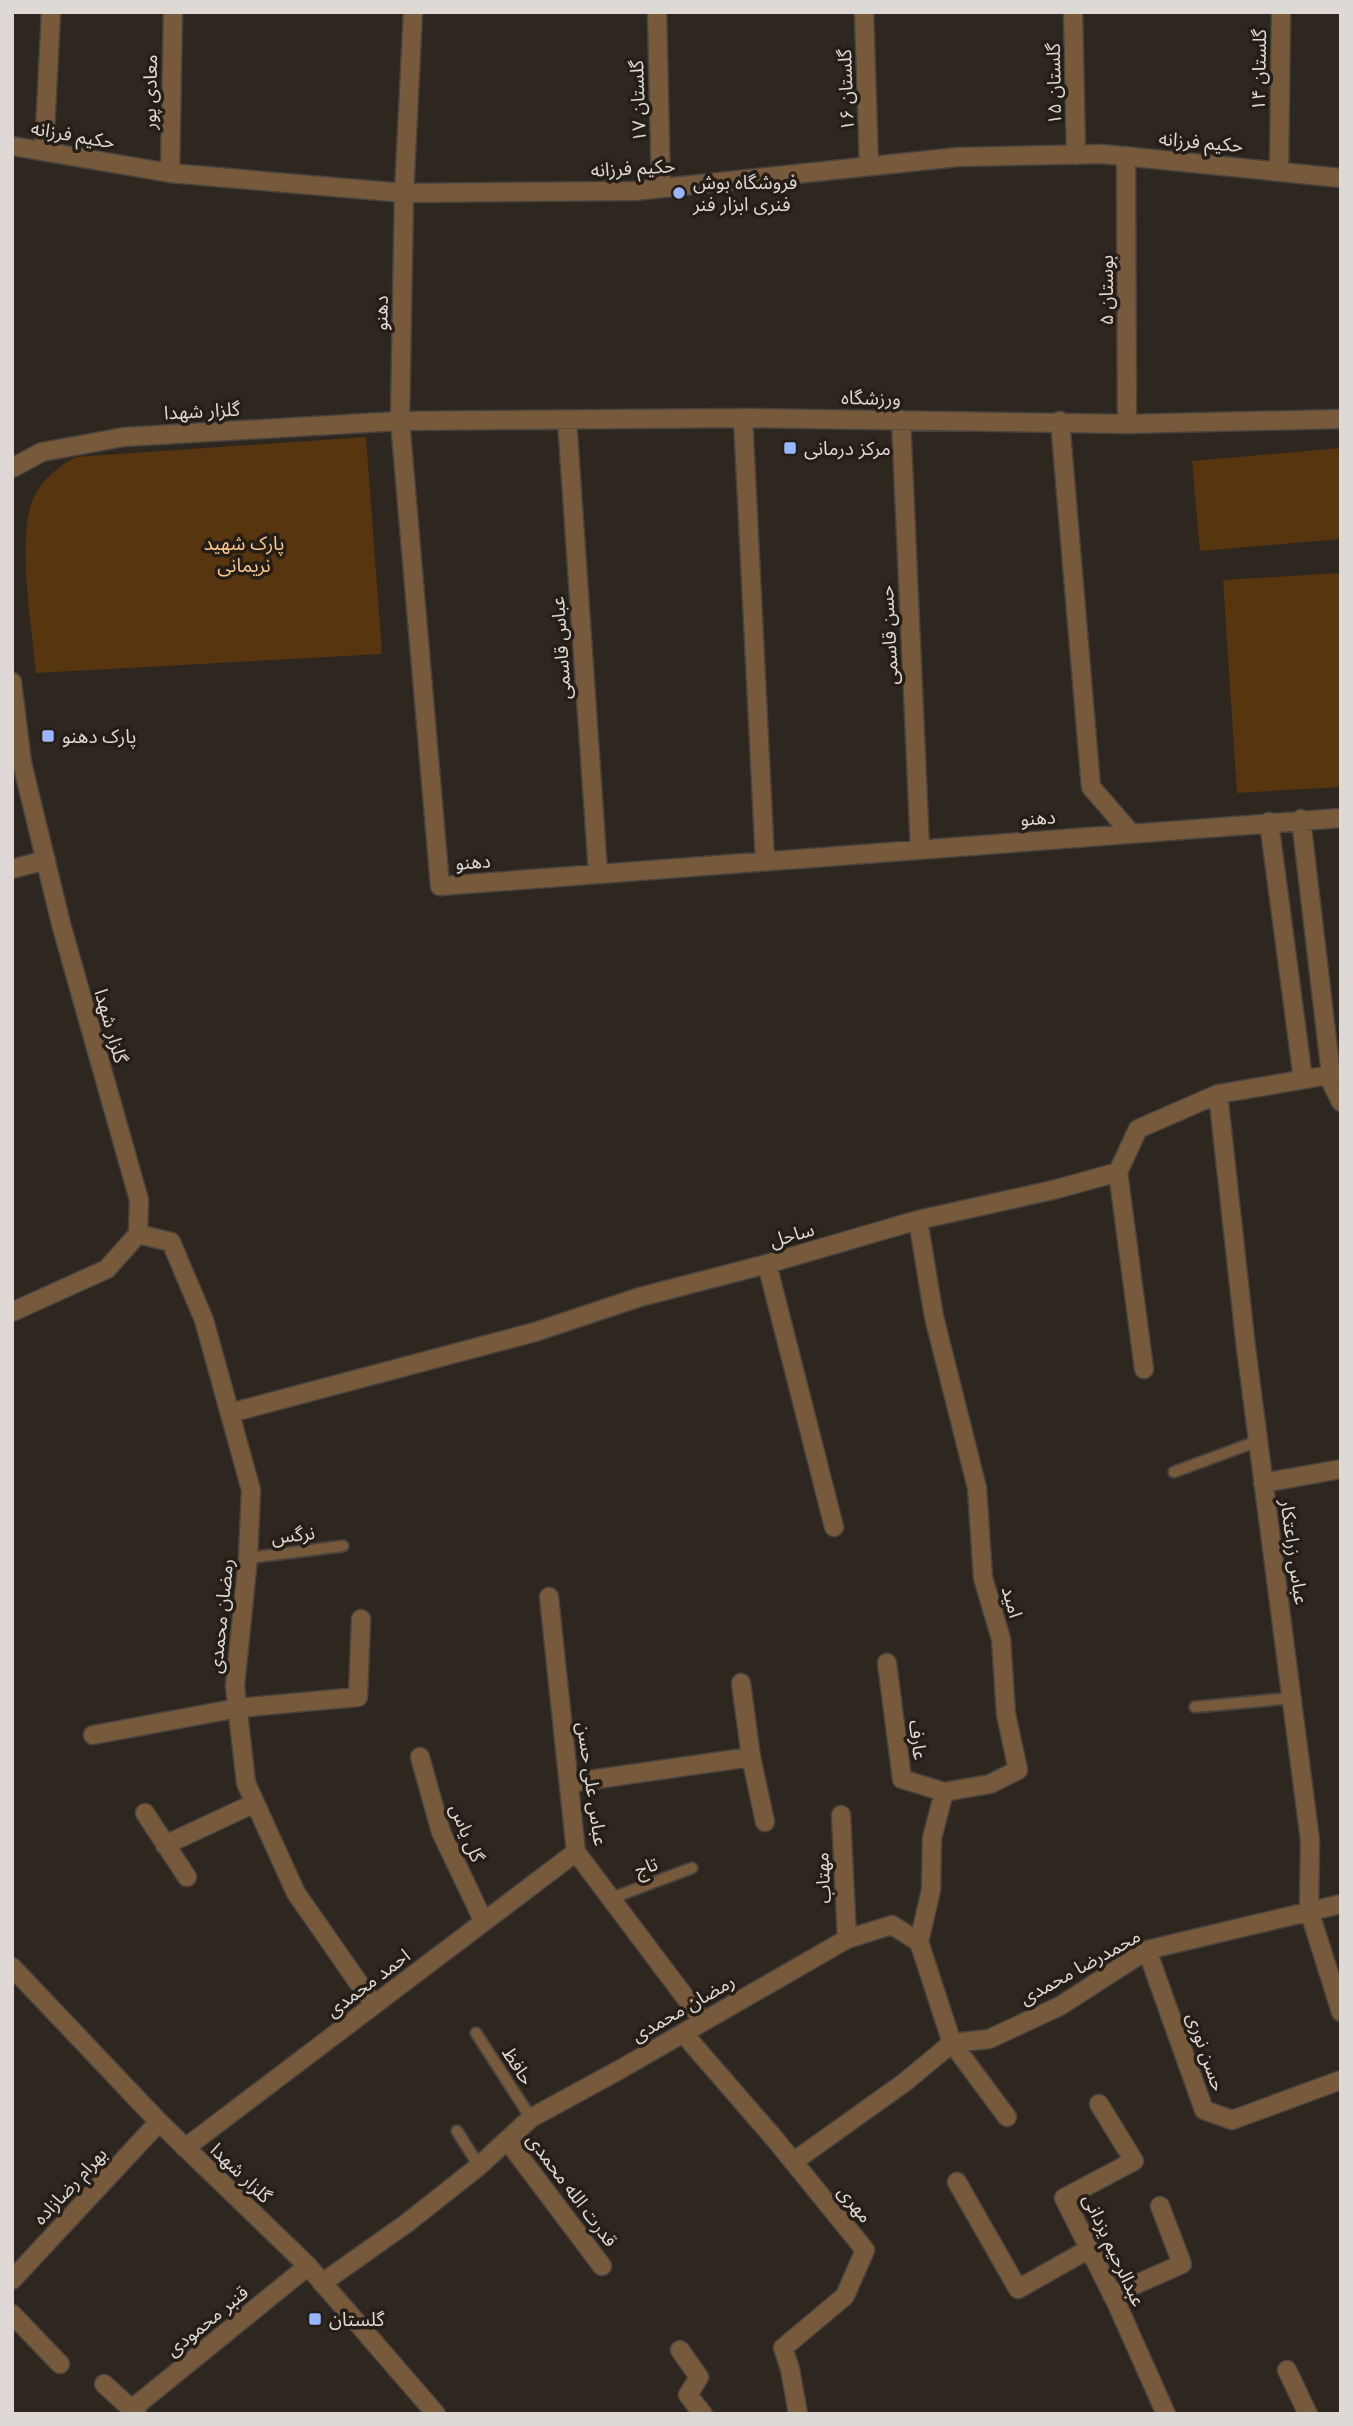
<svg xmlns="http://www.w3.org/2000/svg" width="1353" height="2426" font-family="'Space Grotesk','Noto Sans Arabic',sans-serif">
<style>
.green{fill:#56350f}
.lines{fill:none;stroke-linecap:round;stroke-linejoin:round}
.service-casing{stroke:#4a433d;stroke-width:14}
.minor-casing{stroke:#4a433d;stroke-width:21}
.tertiary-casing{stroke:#4a433d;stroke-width:21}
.service{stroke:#775a3c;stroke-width:10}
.minor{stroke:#775a3c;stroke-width:18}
.tertiary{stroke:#775a3c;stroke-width:18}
.poi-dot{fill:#97b6fd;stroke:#251e17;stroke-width:2.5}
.labels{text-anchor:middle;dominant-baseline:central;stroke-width:7;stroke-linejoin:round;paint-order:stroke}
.street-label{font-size:19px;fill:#ded9d4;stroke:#251e17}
.poi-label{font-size:19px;fill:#ded9d4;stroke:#251e17;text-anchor:start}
.park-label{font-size:19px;fill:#fcc68e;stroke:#251e17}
</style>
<rect width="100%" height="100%" fill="#2e2720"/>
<path class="green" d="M366,437L382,654L36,673C32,630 16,533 34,497C43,478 58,467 76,457Z
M1341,448V539L1200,551L1192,461Z
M1341,573V787L1237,793L1223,580Z"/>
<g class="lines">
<g class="service-casing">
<path id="service" d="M1174,1472L1258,1441
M248,1558L343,1546
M1195,1707L1292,1698
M612,1898L692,1868
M476,2033L531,2118
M457,2131L479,2166"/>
</g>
<g class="minor-casing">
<path id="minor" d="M657,12L661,188
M864,12L869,166
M1073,12L1076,155
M44,151L51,12
M1126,156L1127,424
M1279,171L1281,12
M170,173L173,12
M743,418L765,861
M567,420L598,873
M901,420L920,849
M400,421L743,418L1127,424L1341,419
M1060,421L1091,787L1130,832
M1301,819L1331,1075L1332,1084L1341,1102
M1269,822L1303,1079
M12,869L46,860
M440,886L1341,818
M1218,1094L1246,1348L1310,1840L1309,1910L1341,2012
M1118,1172L1144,1369
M918,1220L934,1317L977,1488L983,1578L1001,1639L1006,1714L1018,1770L990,1784L944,1792L932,1838L931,1890L919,1942
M138,1234L171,1242L204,1320L251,1490L248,1558L235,1686L246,1783L296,1893L374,2005
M767,1264L834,1527
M230,1413L535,1332L640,1297L767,1264L918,1220L1057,1189L1118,1172L1138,1129L1218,1094L1341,1073
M1263,1483L1341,1469
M549,1597L576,1852L703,2021
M887,1663L902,1779L944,1792
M741,1683L751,1757L765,1822
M93,1735L238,1708L358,1697L361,1619
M420,1757L441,1832L484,1922
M569,1783L751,1757
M145,1813L187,1877
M841,1815L847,1939
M165,1845L255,1803
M1147,1950L1204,2110L1232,2120L1341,2080
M683,2033L774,2138L865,2250L845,2296L783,2348L790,2369L798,2414
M1099,2104L1134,2161L1064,2198L1116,2302L1166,2414
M507,2140L602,2266
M185,2148L576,1852
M793,2162L905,2082L952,2043L989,2039L1060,2006L1147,1950L1341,1904
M957,2182L1018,2289L1089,2249
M12,2280L159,2122
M322,2283L407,2223L479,2166L531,2118L619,2070L847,1939L892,1925L919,1942L952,2043L1007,2117
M1112,2295L1182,2264L1160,2206
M12,2314L60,2364
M680,2350L699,2377L688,2395L703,2414
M1287,2370L1308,2414
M104,2384L137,2414
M133,2408L308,2266"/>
</g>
<g class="tertiary-casing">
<path id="tertiary" d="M413,12L404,193L400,421L440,886
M12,146L170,173L404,193L634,191L958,157L1103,154L1341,178
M12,468L42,452L124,437L400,421
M12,682L22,763L61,924L139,1200L138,1234L107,1269L12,1312
M12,1967L159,2122L308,2266L436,2414"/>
</g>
<use href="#service" class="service"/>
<use href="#minor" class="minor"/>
<use href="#tertiary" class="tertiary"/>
</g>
<g class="poi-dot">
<circle cx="679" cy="193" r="7"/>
<rect x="783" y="441" width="14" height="14" rx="3.5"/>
<rect x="41" y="729" width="14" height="14" rx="3.5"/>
<rect x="308" y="2312" width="14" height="14" rx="3.5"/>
</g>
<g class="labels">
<g class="street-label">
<text transform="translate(1259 70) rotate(-89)">گلستان ۱۴</text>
<text transform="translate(1054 84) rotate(-91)">گلستان ۱۵</text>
<text transform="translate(846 90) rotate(-92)">گلستان ۱۶</text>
<text transform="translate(150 92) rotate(-89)">معادی پور</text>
<text transform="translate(638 101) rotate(-92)">گلستان ۱۷</text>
<text transform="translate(73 135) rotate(10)">حکیم فرزانه</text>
<text transform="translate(1201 142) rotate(5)">حکیم فرزانه</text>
<text transform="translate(633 168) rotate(-3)">حکیم فرزانه</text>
<text transform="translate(1106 290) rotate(-90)">بوستان ۵</text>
<text transform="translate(381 313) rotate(-89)">دهنو</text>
<text transform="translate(871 398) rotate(1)">ورزشگاه</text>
<text transform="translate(202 411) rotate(-3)">گلزار شهدا</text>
<text transform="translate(889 635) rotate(-93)">حسن قاسمی</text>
<text transform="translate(561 648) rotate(-94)">عباس قاسمی</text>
<text transform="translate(1038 818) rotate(-4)">دهنو</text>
<text transform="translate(473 862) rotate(-4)">دهنو</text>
<text transform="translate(111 1026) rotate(74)">گلزار شهدا</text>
<text transform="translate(792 1235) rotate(-16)">ساحل</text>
<text transform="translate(293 1535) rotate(-7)">نرگس</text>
<text transform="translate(1294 1552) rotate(82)">عباس زراعتکار</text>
<text transform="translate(1012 1602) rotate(74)">امید</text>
<text transform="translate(221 1616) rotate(-84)">رمضان محمدی</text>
<text transform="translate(918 1740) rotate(83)">عارف</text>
<text transform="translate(592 1784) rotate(82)">عباس علی حسن</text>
<text transform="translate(467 1833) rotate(68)">گل یاس</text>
<text transform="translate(646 1867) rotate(-21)">تاج</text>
<text transform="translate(823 1878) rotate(-93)">مهتاب</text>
<text transform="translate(1080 1967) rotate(-29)">محمدرضا محمدی</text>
<text transform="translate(368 1983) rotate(-37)">احمد محمدی</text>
<text transform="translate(683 2008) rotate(-30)">رمضان محمدی</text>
<text transform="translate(1206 2052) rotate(71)">حسن نوری</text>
<text transform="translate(518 2066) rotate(57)">حافظ</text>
<text transform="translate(241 2173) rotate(44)">گلزار شهدا</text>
<text transform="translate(70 2186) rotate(-47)">بهرام رضازاده</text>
<text transform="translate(572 2190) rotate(53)">قدرت الله محمدی</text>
<text transform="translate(855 2204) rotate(51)">مهری</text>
<text transform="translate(1114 2250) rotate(65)">عبدالرحیم یزدانی</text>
<text transform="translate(207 2321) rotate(-39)">قنبر محمودی</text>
</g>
<g class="poi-label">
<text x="693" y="182">فروشگاه بوش<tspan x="693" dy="22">فنری ابزار فنر</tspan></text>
<text x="804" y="448">مرکز درمانی</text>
<text x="62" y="736">پارک دهنو</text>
<text x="329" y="2319">گلستان</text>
</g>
<g class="park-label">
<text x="244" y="543">پارک شهید<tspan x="244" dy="22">نریمانی</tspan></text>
</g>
</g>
<rect width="1353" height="2426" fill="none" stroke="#ded9d4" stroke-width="28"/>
</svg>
